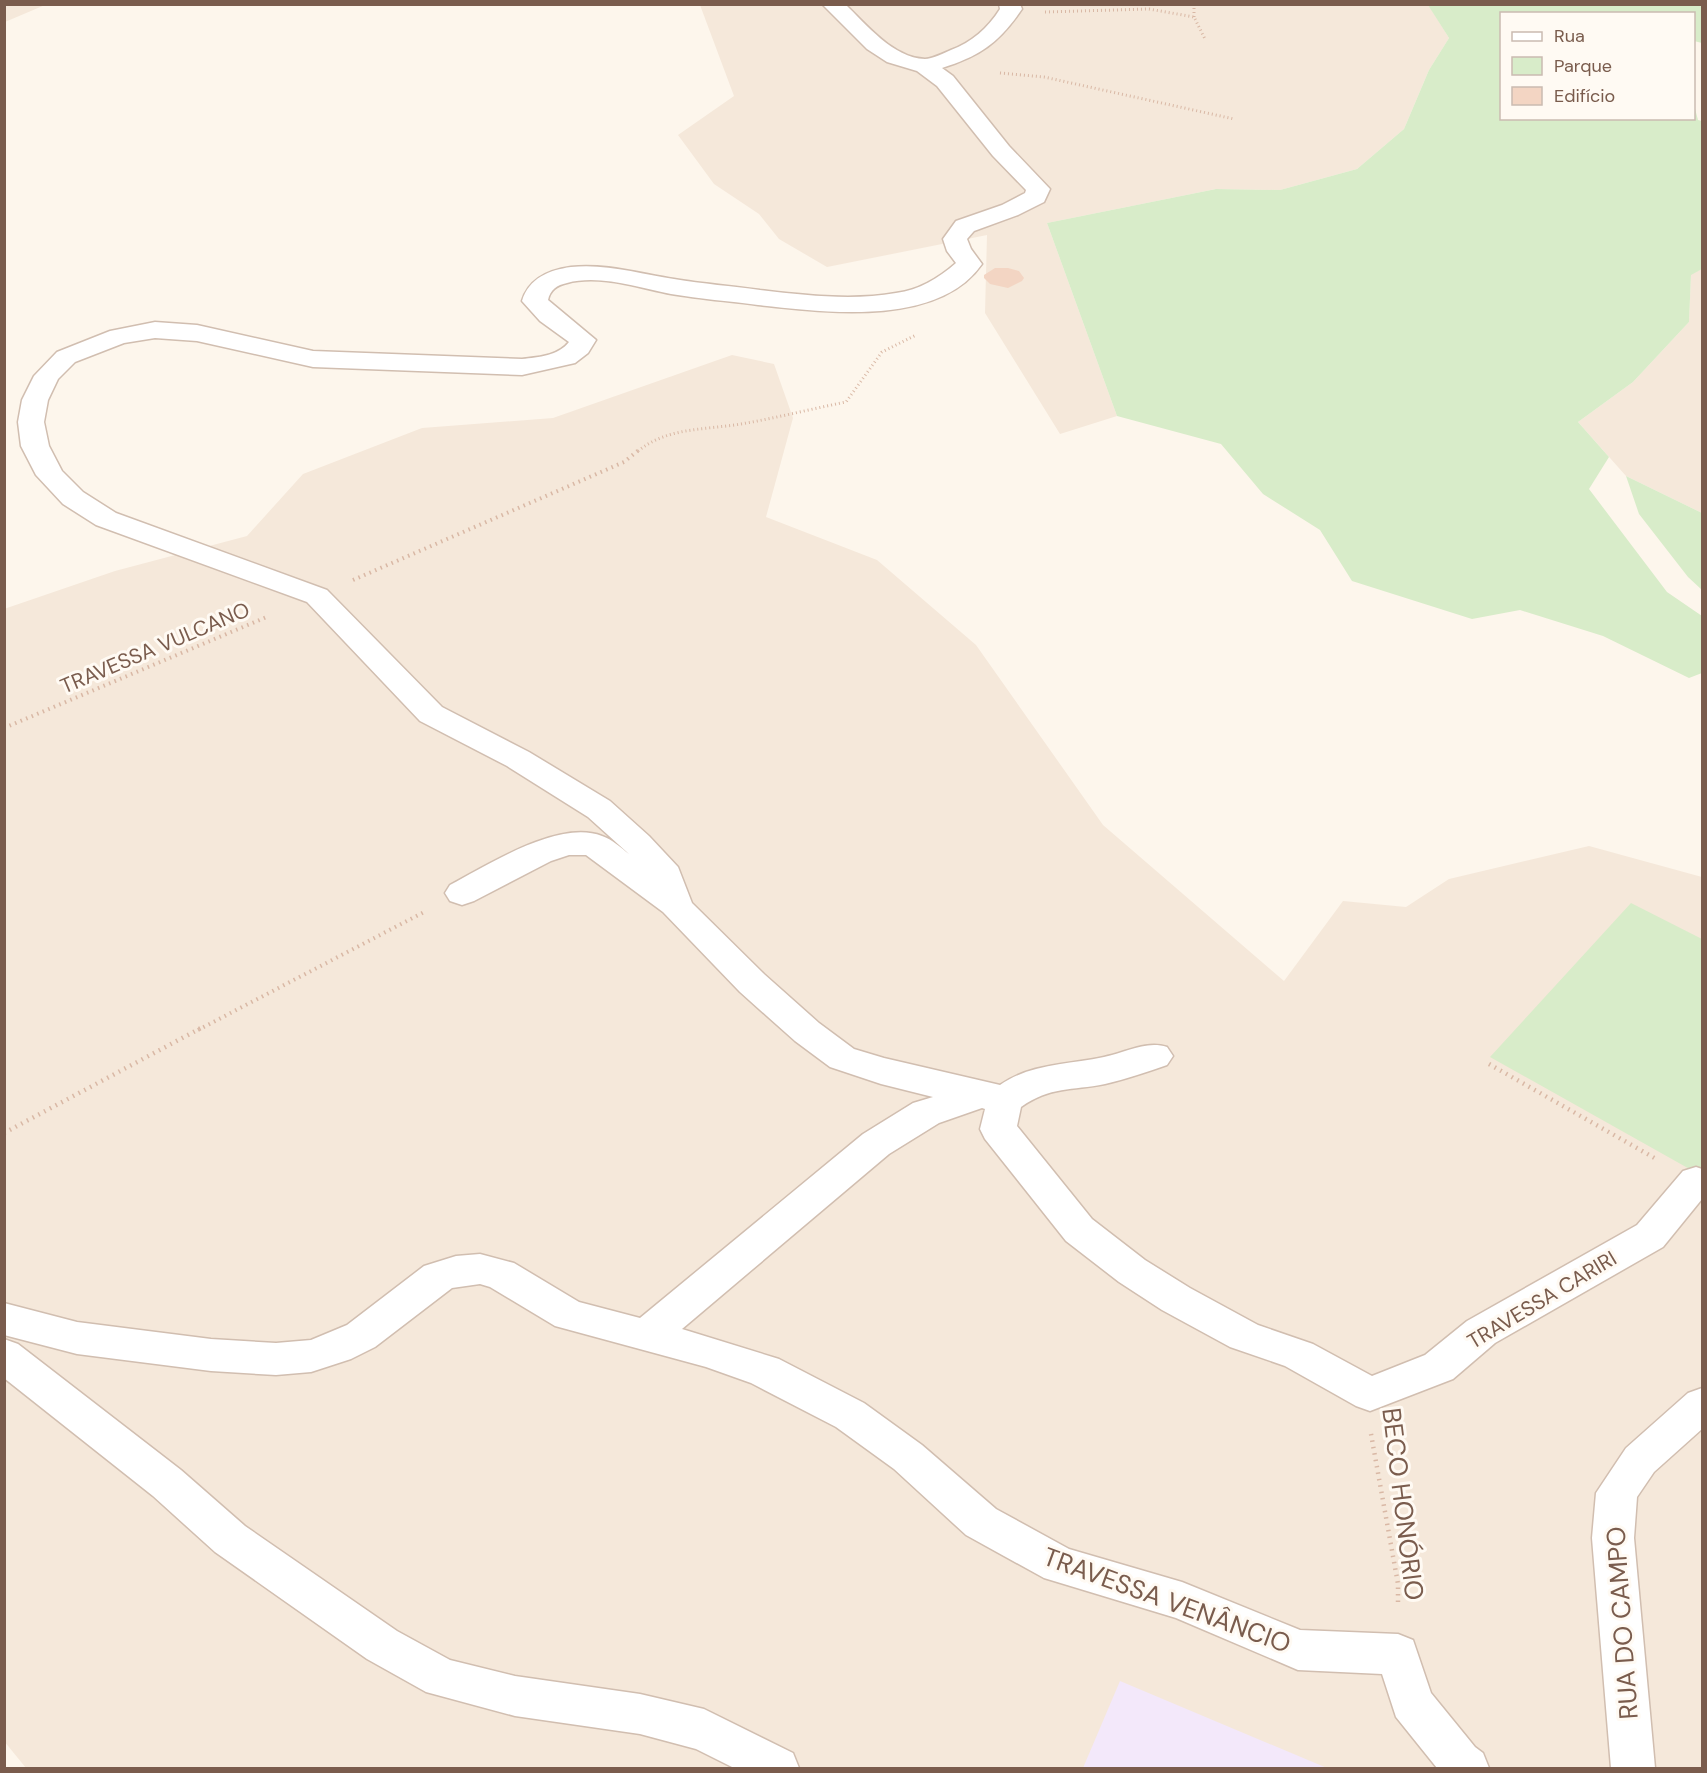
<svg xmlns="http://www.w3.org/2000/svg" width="1707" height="1773" font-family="'DM Sans',sans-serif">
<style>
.residential{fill:#f5e8da}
.education{fill:#f3e8fa}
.green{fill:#d8ecc9}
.building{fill:#f3d5c3}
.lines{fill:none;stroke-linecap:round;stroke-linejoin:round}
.minor-casing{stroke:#d1beb0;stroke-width:3}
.path-far2{stroke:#d9b8a5;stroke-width:3;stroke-dasharray:1 3;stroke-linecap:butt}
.path-far1{stroke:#d9b8a5;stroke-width:4;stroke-dasharray:1.5 4.5;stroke-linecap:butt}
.path{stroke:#d9b8a5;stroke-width:4.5;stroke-dasharray:1.5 5;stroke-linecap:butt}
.minor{fill:#fff;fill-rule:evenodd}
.labels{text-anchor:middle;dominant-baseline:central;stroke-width:6;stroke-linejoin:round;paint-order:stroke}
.street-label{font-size:21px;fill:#7a5c4d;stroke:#fffaf3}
.near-street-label{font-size:26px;fill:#7a5c4d;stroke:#fffaf3}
</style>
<rect width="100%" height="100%" fill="#fdf6ec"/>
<path class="residential" d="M5,4H45V5L5,22Z
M1428,4L1449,38L1429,70L1404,129L1357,169L1280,190L1216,189L1047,223L1117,416L1060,434L985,313L987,235L827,267L779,239L759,214L714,184L678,135L734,96L700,5Z
M1702,269V513L1626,476L1578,422L1633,382L1689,322L1691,274Z
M732,355L774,364L793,418L766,517L877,560L976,645L1103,825L1284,981L1343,901L1406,907L1449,879L1589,846L1702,877V1768H26L4,1741V609L115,571L247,536L303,474L422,428L553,418Z"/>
<path class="education" d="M1120,1681L1327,1768H1083Z"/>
<path class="green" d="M1428,5H1702V43L1694,41V14H1502V118H1694V105L1698,120L1702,121V269L1691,275L1689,322L1633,382L1578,422L1609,457L1589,489L1667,592L1702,616V673L1689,678L1603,636L1520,610L1472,619L1352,581L1320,530L1263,494L1221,444L1117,416L1047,223L1216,189L1280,190L1357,169L1404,129L1429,70L1449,38Z
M1626,476L1702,513V590L1688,577L1639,514Z
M1631,903L1702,939V1176L1490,1057Z"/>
<path class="building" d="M995,268H1008L1019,271L1024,278L1022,281L1008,288L990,284L984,278V275Z"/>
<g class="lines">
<g class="minor-casing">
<path id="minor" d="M822,4H845C866,24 893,58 925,59C932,59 944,53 951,50C972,42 988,28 1000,9L999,4H1020L1022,9C999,43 980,56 942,68L953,76L1009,146L1050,189L1044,202L1018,215L974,231L967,239L971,249L982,264C938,328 823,312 758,305C729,301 700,299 671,294C639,288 600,274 567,283C557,285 550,290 548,300L596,340L588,353L575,363L522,375L313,367L197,341L155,338L124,343L75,362L58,379L48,400L44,422L49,446L62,471L83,492L116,513L327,590L442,707L529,752L610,801L649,836L678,867L692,903L764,974L819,1023L854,1049L884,1058L1000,1085C1032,1063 1067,1065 1104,1057C1125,1053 1146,1040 1167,1047L1173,1056L1167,1065C1147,1072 1126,1079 1105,1084C1071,1091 1051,1086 1021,1107L1017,1126L1092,1219L1145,1260L1190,1288L1258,1325L1313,1344L1372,1376L1425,1355L1467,1321L1637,1225L1683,1171L1696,1167L1702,1169V1199L1663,1247L1495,1343L1453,1379L1370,1411L1356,1406L1285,1366L1230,1347L1162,1310L1119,1282L1066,1241L985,1139L980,1129L985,1109L982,1108L939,1123L889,1154L682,1329L779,1359L864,1403L922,1445L996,1509L1069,1549L1182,1582L1300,1630L1398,1634L1413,1640L1431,1693L1475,1747L1483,1753L1489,1768H1437L1396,1717L1382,1674L1298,1670L1176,1618L1044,1578L966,1535L894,1469L836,1427L751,1383L706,1367L555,1326L490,1287L480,1284L452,1288L375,1347L351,1359L311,1372L276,1375L211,1371L77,1354L4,1335V1303L77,1322L211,1339L276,1343L311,1340L347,1325L424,1266L456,1256L480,1254L514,1263L579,1302L640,1318L863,1134L913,1103L933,1097L881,1084L830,1067L795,1041L740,992L663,912L586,855H569L551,861L474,901L462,905L450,901L445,893L450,885C488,865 559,819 602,836C612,839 621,848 629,854L588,817L507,766L420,721L307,602L96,525L63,504L36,475L21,446L18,422L22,400L34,376L57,352L110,331L155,322L197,325L313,351L522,359C539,357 558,356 569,342L540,321L522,301C529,278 549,270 571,267C605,263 641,274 674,279C703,284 732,286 760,290C805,295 851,301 896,293C919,290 939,278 956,263L947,251L943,239L956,221L1002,205L1025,193L1026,190L993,156L937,86L917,71L887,62L867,49Z
M4,1339L18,1344L181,1470L245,1526L397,1631L450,1660L515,1676L640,1694L704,1709L793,1753L799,1768H734L696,1749L640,1734L515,1716L426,1692L367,1659L215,1552L153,1496L4,1378Z
M1702,1388V1429L1654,1472L1637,1497L1634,1538L1655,1768H1611L1592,1538L1596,1493L1626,1448L1688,1393Z"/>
</g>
<path class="path-far2" d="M1194,4V17
M1045,12L1149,9L1194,17L1205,39
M1000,73L1044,77L1234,119
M638,451C668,427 705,430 741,424C776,418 811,409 846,402L882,352L916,335"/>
<path class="path-far1" d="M353,580L624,462L640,449
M4,728L269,616
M198,1030L426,911"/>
<path class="path" d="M1489,1064L1658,1160
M4,1133L201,1028
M1371,1434L1398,1584V1607"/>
<use href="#minor" class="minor"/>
</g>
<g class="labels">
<g class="street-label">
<text transform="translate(155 648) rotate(-23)">TRAVESSA VULCANO</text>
<text transform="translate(1542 1300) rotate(-31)">TRAVESSA CARIRI</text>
</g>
<g class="near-street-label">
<text transform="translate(1403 1504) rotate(83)">BECO HONÓRIO</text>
<text transform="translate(1167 1600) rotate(20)">TRAVESSA VENÂNCIO</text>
<text transform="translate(1622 1623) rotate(-94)">RUA DO CAMPO</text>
</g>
</g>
<rect width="1707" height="1773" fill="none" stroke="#7a5c4d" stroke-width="12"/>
<rect x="1500" y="12" width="195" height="108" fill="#fffaf3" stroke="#cabbb1" stroke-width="1.5"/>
<rect x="1512" y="32" width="30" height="9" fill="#ffffff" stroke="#cabbb1" stroke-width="1.5"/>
<text x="1554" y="42" font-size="18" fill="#7a5c4d">Rua</text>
<rect x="1512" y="57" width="30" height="18" fill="#d8ecc9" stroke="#cabbb1" stroke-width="1.5"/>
<text x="1554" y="72" font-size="18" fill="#7a5c4d">Parque</text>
<rect x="1512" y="87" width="30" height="18" fill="#f3d5c3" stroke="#cabbb1" stroke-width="1.5"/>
<text x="1554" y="102" font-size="18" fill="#7a5c4d">Edifício</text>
</svg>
